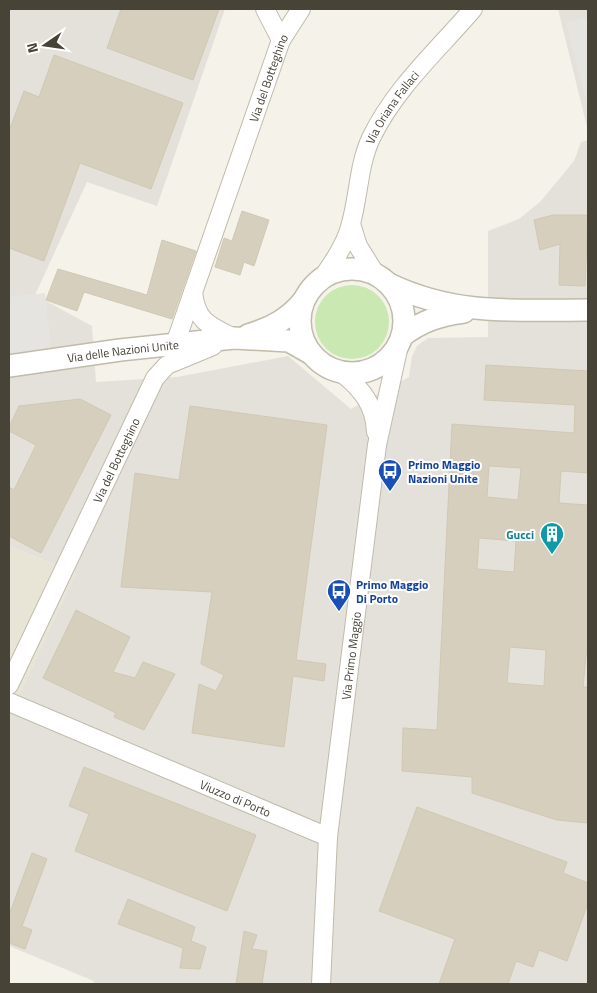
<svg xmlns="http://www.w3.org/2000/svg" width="597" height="993" font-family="'Titillium Web',sans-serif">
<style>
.residential{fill:#e8e5d7}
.industrial{fill:#e4e1da}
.green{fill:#c9e8b2}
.parking{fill:#e6e4e0}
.building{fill:#d6cfbe;stroke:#d0c8b2;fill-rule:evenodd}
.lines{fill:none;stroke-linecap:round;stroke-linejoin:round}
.minor-casing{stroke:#c0bbab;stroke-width:20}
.tertiary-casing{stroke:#c0bbab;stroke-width:24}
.minor{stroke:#fff;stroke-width:18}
.tertiary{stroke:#fff;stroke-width:21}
.labels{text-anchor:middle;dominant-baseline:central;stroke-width:4;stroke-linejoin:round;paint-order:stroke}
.street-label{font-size:12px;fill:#484337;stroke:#fff}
.transit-label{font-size:12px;font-weight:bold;fill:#164399;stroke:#fff;text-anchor:start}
.culture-label{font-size:12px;font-weight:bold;fill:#0d838f;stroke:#fff;text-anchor:end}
</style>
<rect width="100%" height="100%" fill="#f4f2e9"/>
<path class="residential" d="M9,546L76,573L9,717Z"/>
<path class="industrial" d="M9,9H225L157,206L87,182L35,295L92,326L96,382L177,377L288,356L351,409L409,377L412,356L417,346L428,338L488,337V231L519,219L540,202L574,161L581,142L588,140V984H93L94,981L9,946V717L76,573L9,546Z
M558,9H588V131Z"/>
<path class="green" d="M315 322a37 37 0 1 1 74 0a37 37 0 1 1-74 0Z"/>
<path class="parking" d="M588,17V109L566,23Z
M45,293L51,350L9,356V297Z"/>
<path class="building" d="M121,9H219L193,80L107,48Z
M54,55L183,103L151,189L80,163L44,261L9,248V131L24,91L39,97Z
M242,211L269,220L254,266L244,262L240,275L215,267L224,238L232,241Z
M553,215H588L585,286L559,285L560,244L540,250L534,220Z
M162,240L196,251L172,319L84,292L77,311L46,300L58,269L147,295Z
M486,365L588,371V473L561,471L559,503L588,505V655H586L583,687H588V823L557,820L472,793V777L402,771L403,728L437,730L452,424L574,433L575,405L484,400ZM489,466L521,468L518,500L487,497ZM479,538L516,541L514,572L477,569ZM510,647L546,650L544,686L507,683Z
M80,399L111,415L41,553L9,536V487L14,490L36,445L9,431V427L19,406Z
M190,406L327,425L296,660L326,664L324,681L293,676L284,747L192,733L199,684L216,691L224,675L201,664L212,592L121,587L135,473L179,480Z
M76,610L130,637L113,672L135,678L143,662L175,674L144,730L114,717L116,713L43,678Z
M84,767L256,835L227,911L75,851L89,814L69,806Z
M417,807L567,862L563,873L588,883V903L567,961L539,950L533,967L516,961L508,984H439L455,939L379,911Z
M32,853L47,859L22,926L32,930L25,949L9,943V915Z
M128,899L195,927L191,941L206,947L200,969L180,968L183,948L118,924Z
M244,931L257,935L252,949L267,951L262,984H236Z"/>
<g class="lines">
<g class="minor-casing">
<g id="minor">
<path d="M265,9L281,40"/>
<path d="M351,224L358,246L376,275"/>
<path id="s1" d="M323,277C334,261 345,245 350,227C359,197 358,166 371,138C395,88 438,50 473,9"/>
<path d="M193,292C196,322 210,326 234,338"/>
<path id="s2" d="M175,344L281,40L301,9"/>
<path d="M342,373C363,390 375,406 376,432"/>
<path id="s3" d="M9,685L155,378L167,365L213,346"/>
<path id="s4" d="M9,702L328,837"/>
<path id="s5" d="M321,984L328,837L377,445L399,345"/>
</g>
</g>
<g class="tertiary-casing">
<g id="tertiary">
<circle cx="352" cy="321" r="52"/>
<path d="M389,284C456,316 516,310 588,310"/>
<path d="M248,335C271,328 289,319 304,300"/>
<path d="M402,336C422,321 440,315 464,312"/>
<path id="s6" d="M9,366L120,350L234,338L289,341L310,353"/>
</g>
</g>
<use href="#minor" class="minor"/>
<use href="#tertiary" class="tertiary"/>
</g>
<defs>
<g id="bus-pin" transform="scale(1.25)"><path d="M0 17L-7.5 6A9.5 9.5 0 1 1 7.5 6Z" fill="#1a4fb4" stroke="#fff"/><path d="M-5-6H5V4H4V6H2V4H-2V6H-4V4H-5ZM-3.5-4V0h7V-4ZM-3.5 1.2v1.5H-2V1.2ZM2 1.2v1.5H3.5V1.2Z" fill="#fff"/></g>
<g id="building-pin" transform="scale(1.25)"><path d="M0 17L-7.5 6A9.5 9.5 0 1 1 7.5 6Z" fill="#0f9aa8" stroke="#fff"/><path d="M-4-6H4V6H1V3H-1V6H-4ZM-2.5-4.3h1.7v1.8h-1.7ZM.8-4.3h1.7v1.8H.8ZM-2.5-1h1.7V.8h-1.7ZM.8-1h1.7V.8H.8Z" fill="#fff"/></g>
</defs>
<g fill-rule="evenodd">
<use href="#bus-pin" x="390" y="471"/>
<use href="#building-pin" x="552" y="534"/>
<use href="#bus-pin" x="339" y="591"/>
</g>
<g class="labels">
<g class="street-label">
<text stroke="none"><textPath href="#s2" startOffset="282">Via del Botteghino</textPath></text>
<text stroke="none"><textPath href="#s1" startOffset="186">Via Oriana Fallaci</textPath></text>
<text stroke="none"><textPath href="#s6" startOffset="115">Via delle Nazioni Unite</textPath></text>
<text stroke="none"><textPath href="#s3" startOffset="249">Via del Botteghino</textPath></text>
<text stroke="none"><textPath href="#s5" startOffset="330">Via Primo Maggio</textPath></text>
<text stroke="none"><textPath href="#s4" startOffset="246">Viuzzo di Porto</textPath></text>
</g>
<g class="transit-label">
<text x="408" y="464">Primo Maggio<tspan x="408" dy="14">Nazioni Unite</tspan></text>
<text x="356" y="584">Primo Maggio<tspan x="356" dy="14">Di Porto</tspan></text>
</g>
<g class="culture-label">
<text x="534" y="534">Gucci</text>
</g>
</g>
<rect width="597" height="993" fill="none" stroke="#484337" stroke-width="20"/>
<g transform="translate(45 45) rotate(257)" stroke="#ffffff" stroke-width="4" paint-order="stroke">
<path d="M0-4L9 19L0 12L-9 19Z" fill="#484337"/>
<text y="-8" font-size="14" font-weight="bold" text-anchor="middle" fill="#484337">N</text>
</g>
</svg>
